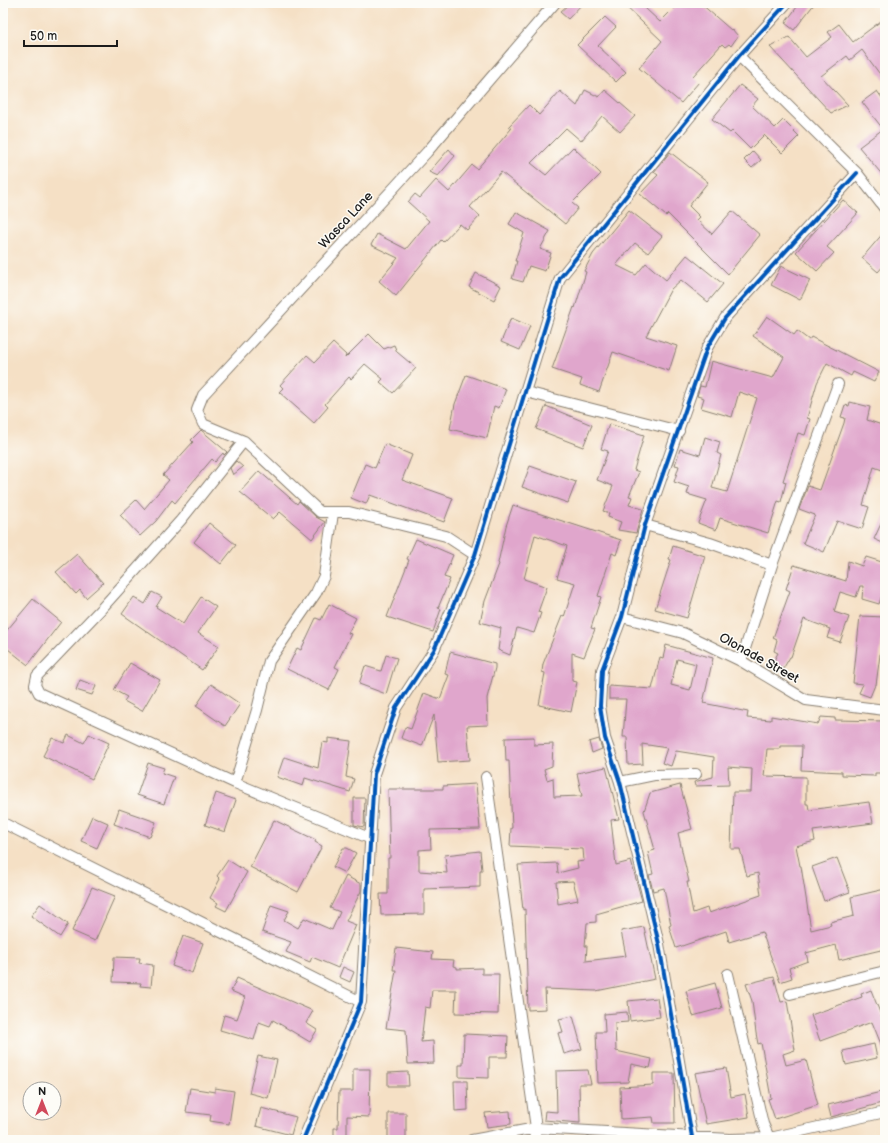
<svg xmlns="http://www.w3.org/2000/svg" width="888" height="1143" font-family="'Balsamiq Sans',sans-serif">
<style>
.building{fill:#e0a6cc;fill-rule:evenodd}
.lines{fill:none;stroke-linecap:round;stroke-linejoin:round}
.street-casing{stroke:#887e70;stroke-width:12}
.street{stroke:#fff;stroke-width:10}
.cycleway-casing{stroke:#fdfcf7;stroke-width:6}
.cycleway{stroke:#0057b8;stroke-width:4}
.labels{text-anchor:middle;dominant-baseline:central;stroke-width:3;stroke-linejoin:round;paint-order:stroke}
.street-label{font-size:13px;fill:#1c1c1c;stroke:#fdfcf7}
</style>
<rect width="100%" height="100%" fill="#fdfcf7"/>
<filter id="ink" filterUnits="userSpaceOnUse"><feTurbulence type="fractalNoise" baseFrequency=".025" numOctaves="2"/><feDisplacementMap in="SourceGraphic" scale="8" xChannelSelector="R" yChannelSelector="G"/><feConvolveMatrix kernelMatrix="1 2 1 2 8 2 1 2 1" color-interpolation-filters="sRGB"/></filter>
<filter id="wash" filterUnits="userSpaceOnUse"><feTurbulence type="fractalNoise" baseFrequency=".012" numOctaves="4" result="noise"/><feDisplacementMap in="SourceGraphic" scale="16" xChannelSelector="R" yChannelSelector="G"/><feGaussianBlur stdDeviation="0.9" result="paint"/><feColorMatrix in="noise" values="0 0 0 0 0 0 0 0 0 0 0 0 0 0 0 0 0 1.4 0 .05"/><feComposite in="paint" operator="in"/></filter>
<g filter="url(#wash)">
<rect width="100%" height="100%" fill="#f5e0c5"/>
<g id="blocks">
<path class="building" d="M570,3H583L568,19L560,12Z
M622,3H649L645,8L660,22L679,3H700L731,30L732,29L738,36L731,46L729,44L725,47L722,44L693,76L699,82L681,103L639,68L662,41Z
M800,3H815L794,30L785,23Z
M605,17L616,27L598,46L626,72L616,82L577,45Z
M885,18V81L862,50L850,60L847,56L821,76L848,105L831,113L770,47L789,37L806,57L832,37L828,32L839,24L853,42Z
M740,85L758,99L752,106L775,128L783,120L799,136L782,153L764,135L750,149L732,131L730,133L712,119Z
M585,90L599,97L605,90L635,116L620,132L602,116L581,141L566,128L531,163L546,175L573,147L601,174L572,203L578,208L565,224L501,172L470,207L480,216L467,230L460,224L443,242L441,240L396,296L379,281L398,258L371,245L377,234L406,249L429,221L408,202L415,194L420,198L436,180L449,192L472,165L477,169L511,129L509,126L529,105L539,115L560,91L577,106Z
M877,91L885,102V178L859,147L883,129L862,102Z
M449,149L455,156L438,176L429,172Z
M753,151L761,160L752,168L744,160Z
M670,152L708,182L689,206L700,217L697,220L712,234L732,211L760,235L728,274L668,214L666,216L640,194L658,175L654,172Z
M843,200L858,213L827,247L834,253L817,271L796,252Z
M629,210L662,236L648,253L635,243L616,265L636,275L646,263L666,280L687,255L723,284L708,302L681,280L671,289L646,336L677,346L669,371L613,352L599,392L580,385L582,379L552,369L574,307L575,308L586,272L584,271L593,254Z
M516,212L550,231L540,249L551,253L545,271L529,266L523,282L512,279L517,261H515L524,233L509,224Z
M885,231V264L878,272L862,258Z
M781,266L810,280L800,300L771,285Z
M476,273L501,286L494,300L469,287Z
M767,316L794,335L797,331L809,340L811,337L879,372L874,382L853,372L851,376L827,363L817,383L807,418L810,419L805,435L798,433L783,481L786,482L781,502L778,501L768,533L720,518L716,530L698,523L707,500L687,494L689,487L674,482L679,466L675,465L680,449L700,455L705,437L720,442L717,453L721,455L712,488L727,492L757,398L739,392L732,417L701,408L704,398L697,396L700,386L705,387L711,361L773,378L784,357L753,336Z
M511,318L530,326L520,350L501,342Z
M369,334L384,349L394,345L397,352L416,368L393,393L380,382L383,379L365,364L351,379L349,377L325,404L328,407L314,423L279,392L283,388L280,385L307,355L315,362L333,343L346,355L345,358Z
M466,375L506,389L499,408L494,406L487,438L450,429L455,404Z
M850,402L870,407L867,420L885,426V471L874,467L863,505L869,507L862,529L837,521L824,552L803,543L815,515L799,509L808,486L820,490L844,423L845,418L841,417L845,405L849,406Z
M546,406L592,425L583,447L536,429Z
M609,424L644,435L634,470L639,472L629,496L632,497L629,505L643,509L636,533L618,530L621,522L608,517L609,513L603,511L613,486L597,480L608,451L601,449Z
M201,430L227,452L224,455L223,453L215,462L212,459L175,503L172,500L156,521L140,536L120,515L136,500L144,509L169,480L163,475L193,442L191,440Z
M385,444L412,455L402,480L453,498L444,522L370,495L366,504L351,498L365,464L375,468Z
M236,461L243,467L233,475L230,468Z
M530,466L576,482L568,503L522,487Z
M259,471L297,504L299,501L316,517L325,522L312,539L280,512L273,519L240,492Z
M513,505L621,540L616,555L612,553L598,596L601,597L591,628L595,629L584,657L572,653V681L577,682L571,712L539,705L545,673L542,672L543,664L562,616L564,617L575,583L557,578L567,546L535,535L524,579L547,587L538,612L541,613L534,633L517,628L510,655L498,650L501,628L480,622L485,601L499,564L498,563L506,526Z
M885,515V544L874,539Z
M209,523L236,545L221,564L194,542Z
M416,539L453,555L444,577L450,579L438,608L441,609L433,632L387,617L409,560L407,559Z
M673,546L705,556L687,618L655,609L671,560L669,559Z
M77,554L103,583L86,598L80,590L76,594L56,572Z
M866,557L885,563V586L879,604L862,599L863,586H860L856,597L840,592L834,612L849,617L840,642L827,638L830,629L804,619L791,657H790L783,669L772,664L778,653L774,651L777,640L773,638L790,591L786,589L794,565L846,581L848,561L862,566Z
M152,592L162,597L156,607L183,624L201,597L216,607L198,633L219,646L202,670L122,614L134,597L145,604Z
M33,599L61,622L28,665L3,645V635Z
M329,604L356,618L348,633L351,634L335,667L339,669L329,690L287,669L297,648L301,650L316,618L321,620Z
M860,616L885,617L876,685H875L870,697L859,693L863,684L853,683Z
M666,645L713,658L703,703L748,712L747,718L771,720V716L818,724L821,717L835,718V720L885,721V773H875V776L842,775V772L801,770L802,746H780V749H767L764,776L806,777V804H808L809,810L869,802L873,823L813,831L815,841L796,846L800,866H801L811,930L831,925L830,922L854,916L851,897L885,889V949L839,960L836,945L806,953L808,961L789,968L792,978L780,982L762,932L729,942L726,931L676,948L669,926L671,925L664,888L653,891L649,875L653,874L648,852L655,850L644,811L650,793L680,785L692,829L678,833L689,882H687L693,913L707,908L709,913L761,895L758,873L747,876L740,849H731L733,792H751L752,769L728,767L729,785L695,786L694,782L713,777L714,757L676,751L671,766L662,763L667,748L642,744L643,764L628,765L627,737H623L626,699H609V686L652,689L660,657L663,658ZM677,659L696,664L690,690L671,685Z
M450,652L495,664V668L487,698L488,725L467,726L470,760L438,762L434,715L422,746L401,738L405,727L411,729L424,693L440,699L449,675L445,674Z
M386,655L397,658L386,694L359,684L365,666L381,671Z
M130,663L160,680L142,711L124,701L127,697L114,690Z
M80,680L96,686L92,695L76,690Z
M211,684L240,704L225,726L196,706Z
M89,734L109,743L92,779L43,756L52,738L64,743L68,735L84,743Z
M534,737V745L553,744L552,766L544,769L547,780L553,778L554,797L582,796L577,773L606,767L619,819L611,820L616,865L631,861L642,901L596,914V922L587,923L585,946H587L586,961L626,956L621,931L644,927L655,979L596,991L545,989L546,1009L528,1010L525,909L523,910L518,865L557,863L558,873L578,868L577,862L584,861L583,849L510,846L511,828H512L509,761H506L505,738ZM573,881L578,900L558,904L556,882Z
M328,738L351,741L346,777L354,779L350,792L305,778L303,786L277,777L284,757L318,768L322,742L328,743Z
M599,739L602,749L592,753L589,742Z
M148,763L164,768L162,773L174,777L164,804L137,795Z
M476,784L480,829L430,830L431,849L419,850V871L447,873L445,855L480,851L482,870H480V887L424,889V914L381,915L380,894H388V858H390L388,789H443V786Z
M216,793L236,800L225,832L205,825Z
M354,798H365L364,827L354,825Z
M119,809L156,822L150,837L114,824Z
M92,816L108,823L97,848L81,841Z
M274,820L316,840L315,842L322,846L298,892L250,867Z
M343,848H347L356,853L345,873L333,867Z
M837,858L850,892L824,901L812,867Z
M228,860L247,872L226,911L216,906L218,903L210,898L220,879L217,876Z
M346,876L361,884V891L346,921L356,925L338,968L312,957L310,962L286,952L291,942L262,932L271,905L289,911L284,920L298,928L304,918L332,930L340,912L330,908Z
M92,887L115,896L95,941L72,931Z
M40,904L68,924L60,937L31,916Z
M183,936L203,943L192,973L172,966Z
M396,948L433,952L432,959L454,960L453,966L457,967V969L482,968V974H499L498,1014L455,1013L456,990H432L430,1008L425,1007L421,1042L433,1041L434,1063L408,1064L406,1030L386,1028L396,970H393Z
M114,957L140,958L139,963L153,965L151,987L140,986L141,983L113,982Z
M343,967L354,972L350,982L339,977Z
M774,977L781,1002L787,1001L795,1050L783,1054L786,1065L806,1060L818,1105L775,1119L768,1099L771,1098L761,1043L758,1044L756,1033L752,1001L746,984Z
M237,978L313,1011L306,1023L317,1030L310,1042L273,1020L270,1026L259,1022L254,1040L220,1030L224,1015L237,1019L245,997L231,991Z
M715,983L722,1008L693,1016L686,991Z
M871,990L885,1025V1054L872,1022L820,1041L811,1015L862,997L861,994Z
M657,998L660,1017L630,1021L628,1001Z
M627,1012L628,1022L615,1023L616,1051L652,1059L650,1068L631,1064L628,1082L598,1083L596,1032H605L604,1014Z
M573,1016L582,1049L564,1054L558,1033L563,1032L559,1019Z
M464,1034L508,1036L507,1057H489V1078L459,1077V1065H463Z
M874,1044L877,1058L846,1065L843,1051Z
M258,1056L277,1060L268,1098L249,1093Z
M726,1068L731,1097L745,1094L749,1117L706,1124L695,1073Z
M353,1069H370L369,1117L347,1116V1140H334V1128H338L339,1091H353Z
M588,1070L591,1084H579L580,1123L544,1120L545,1111L557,1112L556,1071Z
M408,1072L409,1086H388V1073Z
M653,1073H674L675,1123H654L653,1117L621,1119L620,1087L653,1085Z
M454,1081H467L468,1110L455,1111Z
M190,1088L215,1092V1088L234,1091L229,1124L210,1121L211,1115L186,1112Z
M885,1091V1102L831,1117L828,1105Z
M261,1108L296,1117L291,1135L256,1126Z
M510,1111L511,1124L487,1127L485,1113Z
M388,1113H406V1140H388Z"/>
</g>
</g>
<g filter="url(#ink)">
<use href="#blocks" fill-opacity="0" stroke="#887e70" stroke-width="1"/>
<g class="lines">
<g class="street-casing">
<path id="street" d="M739,56L857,173L885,209
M526,392L679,431
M244,441L181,520L102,608L37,676L35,685L39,693L235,783L369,838
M645,525L710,543L772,565
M475,555L446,536L349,512H320L244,441L203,424L197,410L203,395L427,152L555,3
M622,617L683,633L741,661L806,700L885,710
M741,661L772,565L838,384
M486,777L536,1128L534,1140
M620,782L654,775L696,774
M235,783L257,710L269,661L316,593L324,576L333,513
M3,823L361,1002
M728,974L763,1124L770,1140
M790,994L885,971
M692,1137L659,944L620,782L605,738L600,706L602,670L622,617L645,525L707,348L725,318L857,173
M303,1140L361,1002L374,774L396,708L434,650L475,555L560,278L739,56L787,3
M472,1140L536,1128L730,1139L770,1138L885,1112"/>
</g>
<use href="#street" class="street"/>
<g class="cycleway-casing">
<path id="cycleway" d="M692,1137L659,944L620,782L605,738L600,706L602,670L622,617L645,525L707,348L725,318L857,173
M303,1140L361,1002L374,774L396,708L434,650L475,555L560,278L739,56L787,3"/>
</g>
<use href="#cycleway" class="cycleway"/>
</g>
</g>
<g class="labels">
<g class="street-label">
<text transform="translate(346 220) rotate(-47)">Wasca Lane</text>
<text transform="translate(759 658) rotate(29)">Olonade Street</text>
</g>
</g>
<rect width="888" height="1143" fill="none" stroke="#fdfcf7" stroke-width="16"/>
<g transform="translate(42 1101)"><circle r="19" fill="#fdfcf7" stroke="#a3a29f"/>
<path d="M0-3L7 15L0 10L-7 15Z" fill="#d1495b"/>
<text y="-6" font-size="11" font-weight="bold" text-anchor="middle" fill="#1c1c1c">N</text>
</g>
<path d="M24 40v6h93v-6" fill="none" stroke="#1c1c1c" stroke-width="2"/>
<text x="30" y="40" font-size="12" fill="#1c1c1c" stroke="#fdfcf7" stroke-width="3" paint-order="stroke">50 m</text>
</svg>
